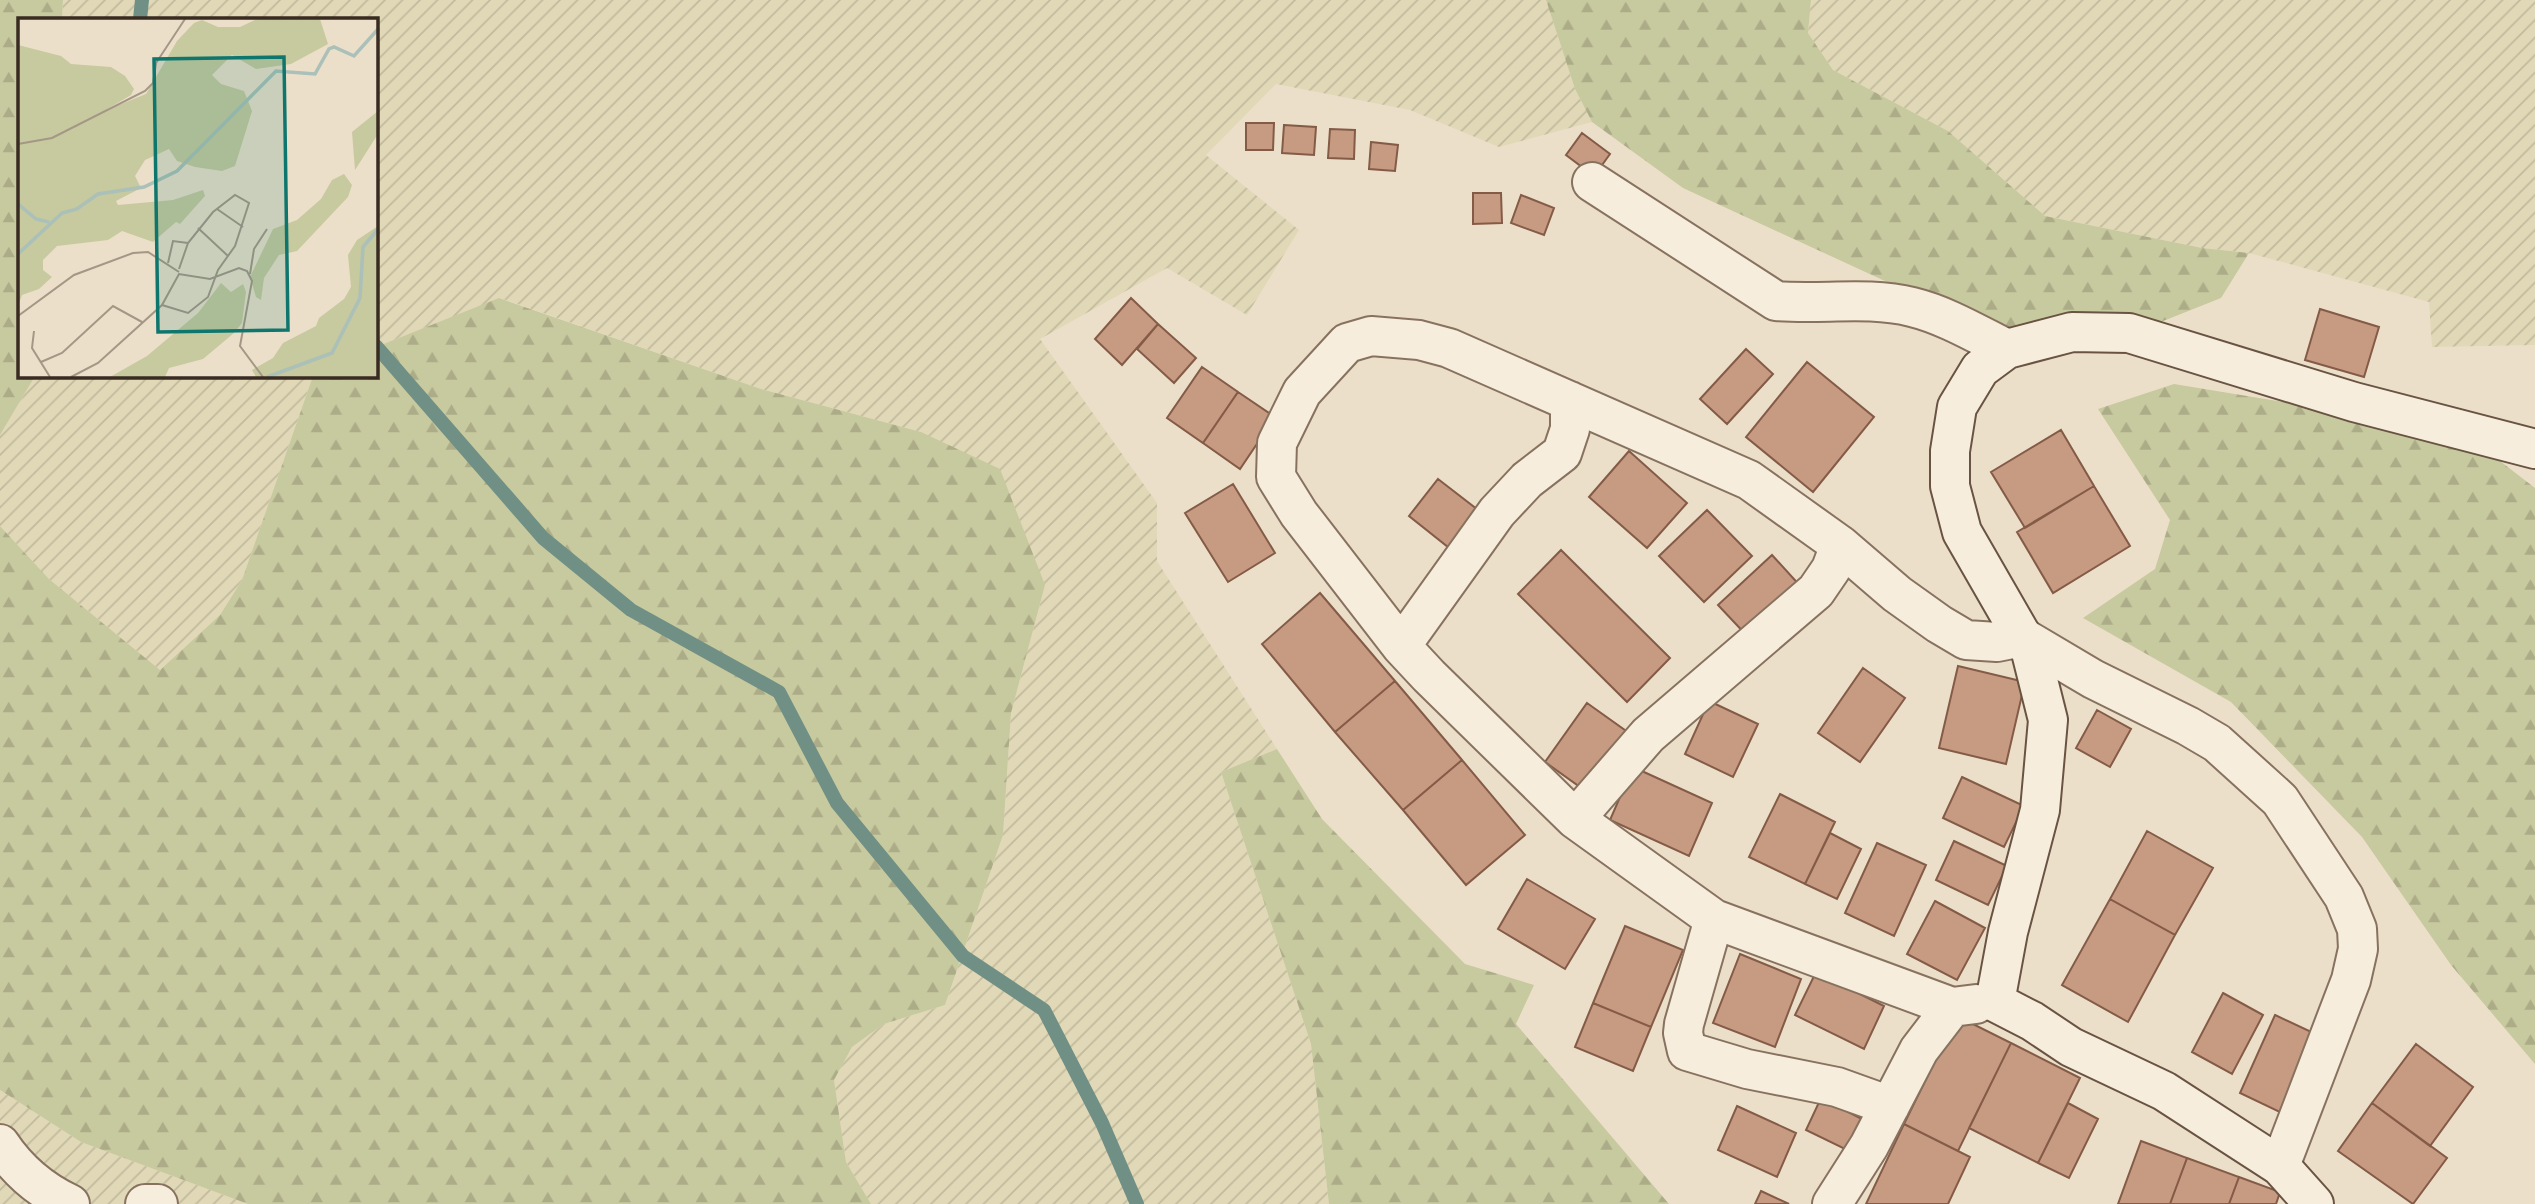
<svg xmlns="http://www.w3.org/2000/svg" width="2535" height="1204" font-family="'Times New Roman',serif">
<style>
.farmland{fill:url(#farmland-furrows)}
.forest{fill:url(#forest-firs)}
.lines{fill:none;stroke-linecap:round;stroke-linejoin:round}
.stream{stroke:#708f85;stroke-width:14}
.building{fill:#c79b82;stroke:#845b47;stroke-width:2}
.street-casing{stroke:#87725f;stroke-width:42}
.secondary-casing{stroke:#695342;stroke-width:42}
.street{stroke:#f7eddc;stroke-width:38}
.secondary{stroke:#f7eddc;stroke-width:38}
.inset-river{fill:none;stroke:#aac0b8;stroke-width:3.5}
.inset-road{fill:none;stroke:#a49786;stroke-width:2}
.view{fill:#0f766e;fill-opacity:0.15;stroke:#0f766e;stroke-width:3.5}
.inset-edge{fill:none;stroke:#392b21;stroke-width:3.5}
</style>
<defs>
<pattern id="farmland-furrows" width="10" height="10" patternUnits="userSpaceOnUse" patternTransform="scale(1.75)"><rect width="10" height="10" fill="#e1d8b7"/><path d="M-1 1l2-2M0 10L10 0M9 11l2-2" fill="none" stroke="#c2ba9d"/></pattern>
<pattern id="forest-firs" width="22" height="20" patternUnits="userSpaceOnUse" patternTransform="scale(1.75)"><rect width="22" height="20" fill="#c7c99e"/><path d="M5 1l3.5 6h-7zM16 11l3.5 6h-7z" fill="#acad88"/></pattern>
</defs>
<rect width="100%" height="100%" fill="#ecdfc9"/>
<path class="farmland" d="M63,0H1546L1575,89L1592,122L1499,147L1410,110L1276,84L1206,155L1299,230L1247,315L1167,268L1040,339L1157,503V561L1277,749L1221,772L1311,1044L1329,1204H871L846,1162L834,1080L852,1047L884,1024L945,1005L1003,835L1011,713L1045,585L921,432L761,389L500,298L376,347V19H62Z
M1811,0H2535V345L2432,347L2429,302L2249,253L2202,248L2045,216L1948,131L1833,70L1808,33Z
M35,376H313L242,580L220,615L160,670L49,579L0,526V435Z
M0,1090L81,1142L248,1204H0Z"/>
<path class="forest" d="M0,0H63L62,19H19V376H35L0,435Z
M1546,0H1811L1808,33L1833,70L1948,131L2045,216L2202,248L2249,253L2221,298L2133,333L2031,342L1898,287L1683,188L1592,122L1575,89Z
M499,298L761,389L921,432L1000,469L1045,585L1011,713L1003,835L945,1005L884,1024L852,1047L834,1080L846,1162L871,1204H248L81,1142L0,1090V526L49,579L160,670L220,615L242,580L313,376H376V347Z
M2174,384L2461,431L2535,488V1064L2451,965L2362,837L2231,702L2083,618L2155,569L2170,520L2098,409Z
M1277,749L1322,819L1465,964L1534,985L1516,1024L1669,1204H1329L1311,1044L1221,772Z"/>
<g class="lines">
<path class="stream" d="M140,19L142,0
M376,346L543,538L631,610L779,692L837,803L963,956L1044,1010L1102,1123L1137,1204"/>
</g>
<path class="building" d="M1246,123H1274L1273,150H1246Z
M1284,125L1316,127L1314,155L1282,153Z
M1330,129L1355,130L1354,159L1328,158Z
M1582,133L1610,154L1594,176L1566,155Z
M1371,142L1398,145L1395,171L1369,169Z
M1473,193H1501L1502,223L1473,224Z
M1521,195L1554,208L1544,235L1511,223Z
M1131,298L1158,324L1122,365L1095,339Z
M2320,309L2379,327L2364,377L2305,360Z
M1158,324L1196,358L1174,383L1137,349Z
M1746,349L1773,374L1727,424L1700,399Z
M1807,362L1874,417L1813,492L1746,437Z
M1202,367L1238,392L1203,443L1167,418Z
M1238,392L1275,417L1240,469L1203,443Z
M2061,430L2094,486L2025,528L1991,472Z
M1629,451L1687,503L1647,548L1589,497Z
M1438,479L1482,513L1453,551L1409,516Z
M1233,484L1275,553L1228,582L1185,513Z
M2094,486L2130,546L2053,593L2017,532Z
M1707,510L1752,556L1704,602L1659,556Z
M1561,550L1670,658L1627,702L1518,594Z
M1772,555L1803,589L1750,639L1718,605Z
M1320,593L1395,681L1335,732L1262,644Z
M1958,666L2025,682L2006,764L1939,748Z
M1863,668L1905,698L1860,762L1818,733Z
M1395,681L1462,760L1403,810L1335,732Z
M1709,701L1758,724L1733,777L1685,754Z
M1587,703L1629,733L1587,792L1545,762Z
M2097,710L2131,729L2110,767L2076,748Z
M1462,760L1525,835L1466,885L1403,810Z
M1633,767L1712,803L1689,856L1610,820Z
M1962,777L2024,806L2004,847L1943,818Z
M1780,794L1835,822L1805,884L1749,857Z
M2147,831L2213,868L2175,935L2110,899Z
M1830,833L1861,849L1837,899L1805,884Z
M1954,841L2007,866L1988,905L1936,880Z
M1877,843L1926,865L1894,936L1845,913Z
M1527,879L1595,919L1565,969L1498,929Z
M2110,899L2175,935L2128,1022L2062,985Z
M1935,901L1985,928L1957,980L1907,954Z
M1625,926L1683,950L1651,1027L1593,1003Z
M1740,954L1801,979L1775,1047L1713,1023Z
M1816,972L1884,1006L1864,1049L1795,1015Z
M2223,993L2263,1015L2232,1074L2192,1052Z
M1593,1003L1651,1027L1633,1071L1575,1047Z
M2275,1015L2322,1037L2286,1115L2240,1093Z
M1957,1016L2011,1043L1958,1151L1904,1124Z
M2011,1043L2080,1078L2038,1163L1969,1128Z
M2416,1044L2473,1087L2430,1146L2372,1103Z
M1821,1098L1862,1119L1847,1150L1806,1130Z
M2068,1103L2098,1119L2069,1178L2038,1163Z
M2372,1103L2447,1158L2413,1204L2338,1151Z
M1737,1106L1796,1133L1777,1177L1718,1150Z
M1904,1124L1970,1157L1948,1204H1866Z
M2141,1141L2187,1158L2170,1204H2118Z
M2187,1158L2239,1177L2229,1204H2170Z
M2239,1177L2280,1192L2276,1204H2229Z
M1761,1191L1789,1204H1755Z"/>
<g class="lines">
<g class="street-casing">
<path id="street" d="M1592,182L1776,301C1821,305 1867,296 1912,307C1945,315 1977,334 2007,349
M1401,646L1497,512L1527,480L1562,453L1570,429V401
M1575,819L1648,735L1816,591L1831,569L1840,545
M1714,919L1684,1024L1683,1033L1687,1051L1747,1069L1837,1087L1890,1106
M1952,1007L1714,919L1575,819L1429,676L1401,646L1299,514L1276,477L1277,443L1302,392L1347,343L1371,336L1419,340L1449,348L1749,480L1840,545L1897,594L1939,624L1966,640L1997,642L2022,637L2093,679L2188,726L2217,743L2280,800L2344,897L2357,929L2358,949L2351,980L2280,1166
M0,1144C18,1171 40,1190 70,1204
M145,1204H158
M1832,1204L1869,1146L1919,1050L1952,1007L1976,1004"/>
</g>
<g class="secondary-casing">
<path id="secondary" d="M2314,1204L2280,1166L2164,1091L2071,1047L2032,1021L1995,1002L2008,932L2040,810L2048,720L2031,652L1962,532L1950,486V451L1957,407L1980,369L2007,349L2072,332L2129,333L2354,402L2535,449"/>
</g>
<use href="#street" class="street"/>
<use href="#secondary" class="secondary"/>
</g>
<g transform="translate(18 18)">
<rect width="360" height="360" fill="#ecdfc9"/>
<path d="M239,1H302L310,26L273,46L238,51L214,37L194,57L203,66L226,73L234,93L217,148L204,153L177,149L159,143L151,131L127,142L117,158L123,170L98,183L100,187L155,182L185,172L187,178L162,206L158,204L135,224L104,213L90,222L39,228L25,242V252L34,259L21,271L4,277L0,288V128L128,76L159,23L176,5L184,2L200,9H222ZM360,93V116L337,152L334,114ZM326,156L334,167L330,179L279,233L261,237L246,260L243,282L238,279L232,259L255,211L279,202L303,181L314,162ZM360,208V359H238L234,352L255,340L265,325L298,308L301,300L326,281L333,269L330,237L339,222ZM203,265L213,274L225,266L228,274L224,305L216,315L185,341L151,350L147,359H92L129,338L180,295Z" fill="#c7c99e"/>
<path d="M0,27L43,38L53,46L93,49L107,58L116,71L113,77L45,117L25,126L0,128Z" fill="#c7c99e"/>
<path class="inset-river" d="M0,186L18,201L31,204M0,236L44,195L59,191L80,176L126,169L159,153L258,53L297,56L311,31L316,29L336,38L361,10M249,359L314,335L342,280L345,229L361,210"/>
<path class="inset-road" d="M0,126L34,120L127,73L135,65L138,45L167,1M199,191L225,209M180,210L210,238M150,245L155,223L170,225M232,256L236,231L249,211M144,287L170,295L190,279L200,252L217,228L231,185L217,177L195,194L170,225L161,251M0,298L56,257L115,235L130,234L161,254M16,313L14,330L32,359M23,344L44,335L95,288L124,304M53,359L80,345L144,287L161,256L192,261L221,250L229,253L234,263L222,328L245,359"/>
<path class="view" d="M266,39L270,312L140,314L136,41Z"/>
<rect width="360" height="360" class="inset-edge"/>
</g>
</svg>
